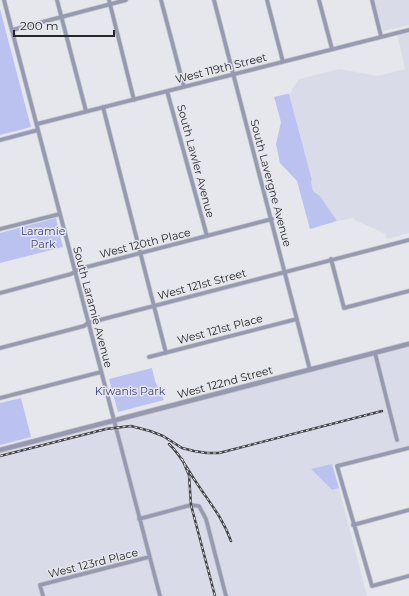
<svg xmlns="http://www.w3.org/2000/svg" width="409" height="596" font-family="Montserrat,sans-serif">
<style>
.built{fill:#d9dbe8}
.green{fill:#bbc2f0}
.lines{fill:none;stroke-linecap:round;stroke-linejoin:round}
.minor-casing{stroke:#c3c4c9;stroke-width:5}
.tertiary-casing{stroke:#c3c4c9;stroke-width:6}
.minor{stroke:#969ab1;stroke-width:3.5}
.tertiary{stroke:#969ab1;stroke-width:4.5}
.rail-casing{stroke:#444447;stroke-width:2.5}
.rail{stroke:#e6e7ec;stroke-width:1;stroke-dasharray:3;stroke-linecap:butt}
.labels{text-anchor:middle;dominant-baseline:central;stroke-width:3;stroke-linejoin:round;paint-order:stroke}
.street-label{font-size:11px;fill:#262628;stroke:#e6e7ec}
.park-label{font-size:11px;fill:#3c3f80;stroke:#e6e7ec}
</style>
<rect width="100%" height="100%" fill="#e6e7ec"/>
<path class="built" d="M374,0H409V25L383,31Z
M409,32V233L387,239L386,234L355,220L354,218L337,221L320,196L313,191L311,181L312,179L289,94L299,79L339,69L378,76L405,69L397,34Z
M409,347V445L312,470L332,490L339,488L367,596H0V452Z"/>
<path class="green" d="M0,9L31,127L0,135Z
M287,94H289L312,180L311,181L313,191L320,196L337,221L310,229L297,181L280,163L276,144L281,122L274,97Z
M56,218L63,247L0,263V233Z
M152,368L155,381L164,400L118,412L109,379Z
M21,398L31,437L0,445V403Z
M332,464L339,488L332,490L311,469Z"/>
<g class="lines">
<g class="minor-casing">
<path id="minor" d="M4,0L160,596
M57,0L86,111
M109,0L134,100
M161,0L184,87
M214,0L310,370
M267,0L283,62
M319,0L332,49
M372,0L381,36
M12,30L126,0
M167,91L207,236
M103,107L166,353
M37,124L409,30
M0,140L38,130
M0,229L60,214
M331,259L344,308L409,291
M0,293L71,274L79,269L272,219
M0,348L84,326L88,323L409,240
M375,353L397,440
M149,357L297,319
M0,398L101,372
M409,448L337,466L372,586L409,576
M139,519L191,505L199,506L206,519L226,596
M353,525L409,510
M43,596L40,585L149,557"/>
</g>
<g class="tertiary-casing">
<path id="tertiary" d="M0,450L409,344"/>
</g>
<use href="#minor" class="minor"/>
<use href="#tertiary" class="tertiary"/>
<g class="rail-casing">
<path id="rail" d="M169,444C181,455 187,469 196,482C209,502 223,518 231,541
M0,456L106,429L131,426L150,431L163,436L182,448L194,451L207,453H219L382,411
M182,459L189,475L191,505L215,596"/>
</g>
<use href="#rail" class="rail"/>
</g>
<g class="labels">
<g class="street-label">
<text transform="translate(221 68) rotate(-14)">West 119th Street</text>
<text transform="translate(196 161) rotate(75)">South Lawler Avenue</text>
<text transform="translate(271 183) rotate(75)">South Lavergne Avenue</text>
<text transform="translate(145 243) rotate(-14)">West 120th Place</text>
<text transform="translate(202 284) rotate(-15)">West 121st Street</text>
<text transform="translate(93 307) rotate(75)">South Laramie Avenue</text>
<text transform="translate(220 329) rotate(-15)">West 121st Place</text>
<text transform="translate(225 382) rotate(-15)">West 122nd Street</text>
<text transform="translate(93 563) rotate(-14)">West 123rd Place</text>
</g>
<g class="park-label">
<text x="43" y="231">Laramie<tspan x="43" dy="13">Park</tspan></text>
<text x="130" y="391">Kiwanis Park</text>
</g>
</g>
<path d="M14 30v6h100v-6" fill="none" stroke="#262628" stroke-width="2"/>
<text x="20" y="30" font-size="12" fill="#262628" stroke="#e6e7ec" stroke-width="3" paint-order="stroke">200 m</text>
</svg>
